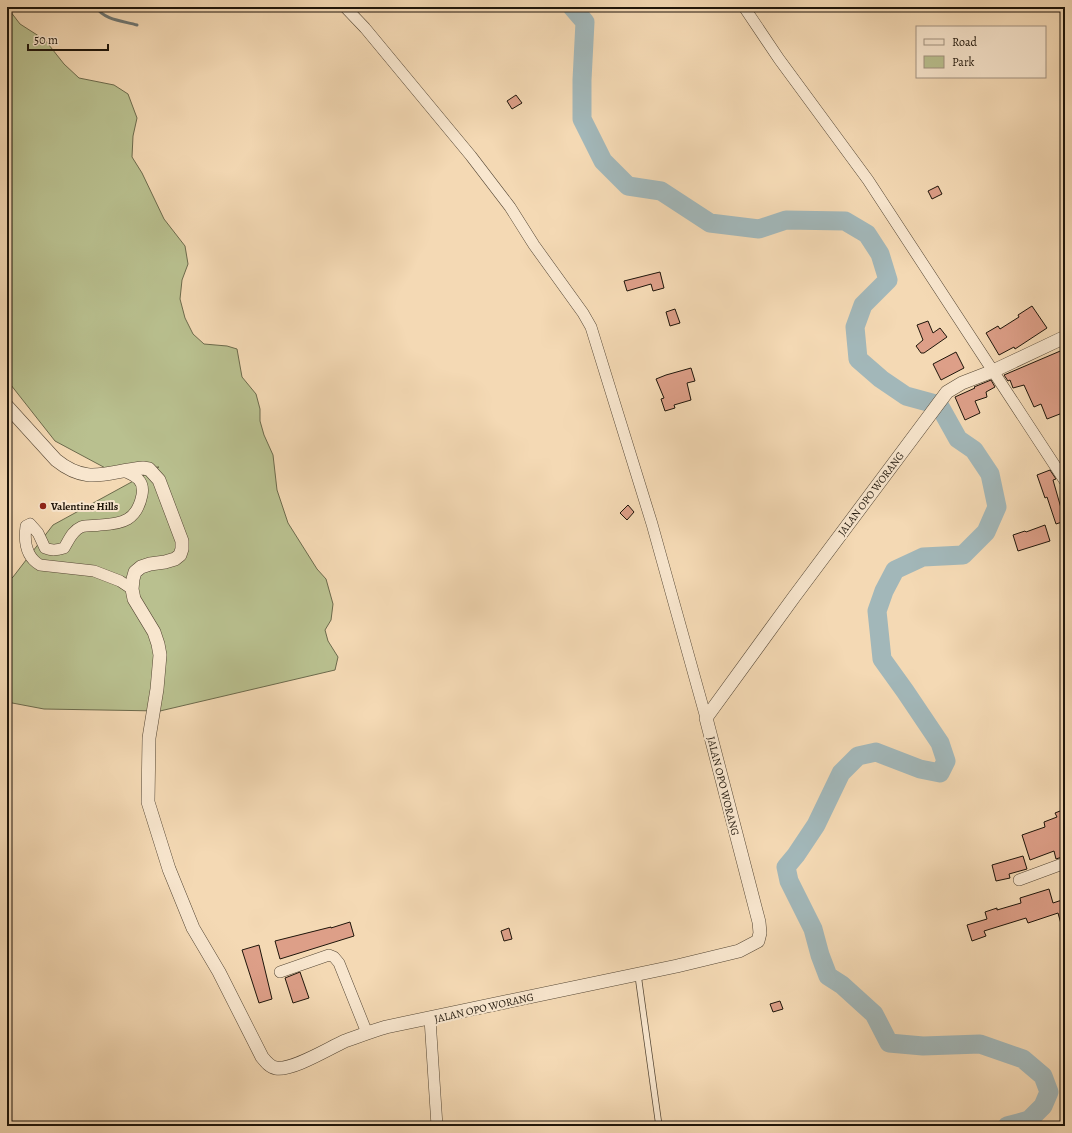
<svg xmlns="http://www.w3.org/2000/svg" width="1072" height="1133" font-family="Alegreya,serif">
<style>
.green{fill:#b9c08f;stroke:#6c6a4c}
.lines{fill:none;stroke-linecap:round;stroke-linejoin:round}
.stream{stroke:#6d7673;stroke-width:3}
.river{stroke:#a2b7b9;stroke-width:19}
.building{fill:#dd9f88;stroke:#1e150a}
.service-casing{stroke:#544634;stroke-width:7}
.minor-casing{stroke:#544634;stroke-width:12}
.tertiary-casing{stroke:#544634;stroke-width:14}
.service{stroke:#f8e6ce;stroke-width:5.5}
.minor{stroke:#f8e6ce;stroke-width:11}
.tertiary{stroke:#f8e6ce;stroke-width:13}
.poi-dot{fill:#8f2418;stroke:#f8e6ce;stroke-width:1.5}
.labels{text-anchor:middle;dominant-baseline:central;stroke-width:4;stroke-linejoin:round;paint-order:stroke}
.street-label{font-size:11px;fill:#1e150a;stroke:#f8e6ce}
.poi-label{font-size:11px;font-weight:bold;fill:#1e150a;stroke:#f8e6ce;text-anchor:start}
</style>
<rect width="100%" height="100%" fill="#f4d9b4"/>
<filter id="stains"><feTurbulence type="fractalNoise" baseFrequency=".005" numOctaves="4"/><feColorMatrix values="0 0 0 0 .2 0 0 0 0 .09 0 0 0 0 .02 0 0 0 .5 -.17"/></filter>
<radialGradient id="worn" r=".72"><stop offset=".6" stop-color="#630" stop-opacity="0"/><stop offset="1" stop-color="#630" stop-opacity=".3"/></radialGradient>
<path class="green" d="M7,7L20,24L45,40L64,64L79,78L114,85L128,94L137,118L133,136L132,157L142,173L164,219L185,246L188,264L182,280L180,299L185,318L193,334L204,344L227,346L237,349L242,377L256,394L260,409V421L264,435L273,455L277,490L288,523L317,569L326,579L333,604L331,620L325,630L328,641L338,657L335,670L160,711L44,709L7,702V583L13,577L53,525L159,467L111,471L55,441L7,380Z"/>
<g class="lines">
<path class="stream" d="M96,7C104,20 123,21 137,25"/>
<path class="river" d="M572,7L585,22L582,80V119L603,161L628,186L661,191L710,223L759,229L786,220L845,221L867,234L880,254L888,280L863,305L855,327L858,359L881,379L906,396L939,405L958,439L974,450L990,474L997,507L986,532L963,555L923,557L895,570L884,591L877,611L882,659L905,691L940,743L946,761L940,773L920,769L876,752L858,756L841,773L816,825L796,855L786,867L789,881L813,929L820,955L828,976L842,985L874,1014L889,1043L923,1046L980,1044L1023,1059L1043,1076L1049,1092L1043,1106L1029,1120L1007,1126"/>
</g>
<path class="building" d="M516,95L522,103L512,109L507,101Z
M938,186L942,194L932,199L928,191Z
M660,272L664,288L653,291L651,284L627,291L624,281Z
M1032,306L1047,328L1015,349L1014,347L999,355L986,333L998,326L1000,329L1019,317L1018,315Z
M675,309L680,323L670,326L666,312Z
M928,321L933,333L940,328L947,337L924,353H921L916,346L923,340L917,325Z
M1065,349V412L1047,419L1041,404L1034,407L1024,385L1013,388L1010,380L1008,381L1004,375Z
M956,352L964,368L941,380L933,364Z
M691,368L695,381L687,383L691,400L674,405L675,408L665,411L661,399L664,398L656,379L666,375Z
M991,380L995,387L986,392L987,397L975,401L980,413L965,420L955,397L975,388L974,387Z
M1050,470L1056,479L1053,480L1061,508L1065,506V521L1056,524L1047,497L1045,498L1037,475Z
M628,505L634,512L627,520L620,513Z
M1045,525L1050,541L1018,551L1013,535L1025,531L1026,532Z
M1065,809V856L1056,859L1054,851L1030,860L1022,835L1045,827L1044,822L1057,817L1055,813Z
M1023,856L1027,869L1009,874L1010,878L996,881L992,865Z
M1049,889L1053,903L1065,899V930L1063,931L1058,913L1028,923L1026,918L984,931L986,936L972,941L967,925L987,919L985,912L997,908V910L1021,903L1020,898Z
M350,922L354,936L280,959L275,941L331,927V928Z
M509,928L512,939L504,941L501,931Z
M259,945L272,999L259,1003L242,950Z
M300,972L309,998L293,1003L285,978Z
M780,1001L783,1009L773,1012L770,1004Z"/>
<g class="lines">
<g class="service-casing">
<path id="service" d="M638,975L659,1126"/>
</g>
<g class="minor-casing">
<path id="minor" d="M345,7L365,28L471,156L510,207L534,245L583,313L591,327L652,524L706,718
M744,7L779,59L868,180L1065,481
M124,471C135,476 145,480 142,495C137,520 123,524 100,525C94,526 87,525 81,527C72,531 69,540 64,548C57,550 52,551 45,548L38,533L30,524L26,526C24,541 26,557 40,565L94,571L120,581L132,589
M1019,880L1065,863
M280,972L329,955L334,957L339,963L367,1033
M430,1019L437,1126"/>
</g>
<g class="tertiary-casing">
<path id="tertiary" d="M7,406L56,460C88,486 107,471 143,468L149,469L159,480L182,541V549L180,555L175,559L165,562L150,564L141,567L135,572L133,579L132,589L134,599L154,632L158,644L160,655L157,689L149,738L148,802L169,869L193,928L219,972L262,1057C266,1062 270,1067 276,1068C292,1071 329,1048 345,1041C359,1036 372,1031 386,1027L677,966L739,951L758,941L760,933L759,922L706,718L794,597L947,392L962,383L993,371L1065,337"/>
</g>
<use href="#service" class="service"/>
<use href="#minor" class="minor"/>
<use href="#tertiary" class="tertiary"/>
</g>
<circle class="poi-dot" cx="43" cy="506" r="4"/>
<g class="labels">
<g class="street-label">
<text transform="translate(871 494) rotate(-53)">JALAN OPO WORANG</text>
<text transform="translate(723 786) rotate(76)">JALAN OPO WORANG</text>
<text transform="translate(484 1008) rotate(-13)">JALAN OPO WORANG</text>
</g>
<g class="poi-label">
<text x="51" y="506">Valentine Hills</text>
</g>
</g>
<rect width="1072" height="1133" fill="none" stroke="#f4d9b4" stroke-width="24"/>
<rect x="8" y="8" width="1056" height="1117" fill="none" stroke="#1e150a" stroke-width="2"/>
<rect x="12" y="12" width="1048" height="1109" fill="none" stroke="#1e150a"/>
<rect x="916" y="26" width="130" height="52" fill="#f8e6ce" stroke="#a19280"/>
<rect x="924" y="39" width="20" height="6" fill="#f8e6ce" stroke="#a19280"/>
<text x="952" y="46" font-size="12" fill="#1e150a">Road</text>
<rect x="924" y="56" width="20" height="12" fill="#b9c08f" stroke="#a19280"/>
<text x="952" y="66" font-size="12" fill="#1e150a">Park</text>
<path d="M28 44v6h80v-6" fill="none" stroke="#1e150a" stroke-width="2"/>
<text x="34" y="44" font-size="12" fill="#1e150a" stroke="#f8e6ce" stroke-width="3" paint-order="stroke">50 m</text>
<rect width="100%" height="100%" filter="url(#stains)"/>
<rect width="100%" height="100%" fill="url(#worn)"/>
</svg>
